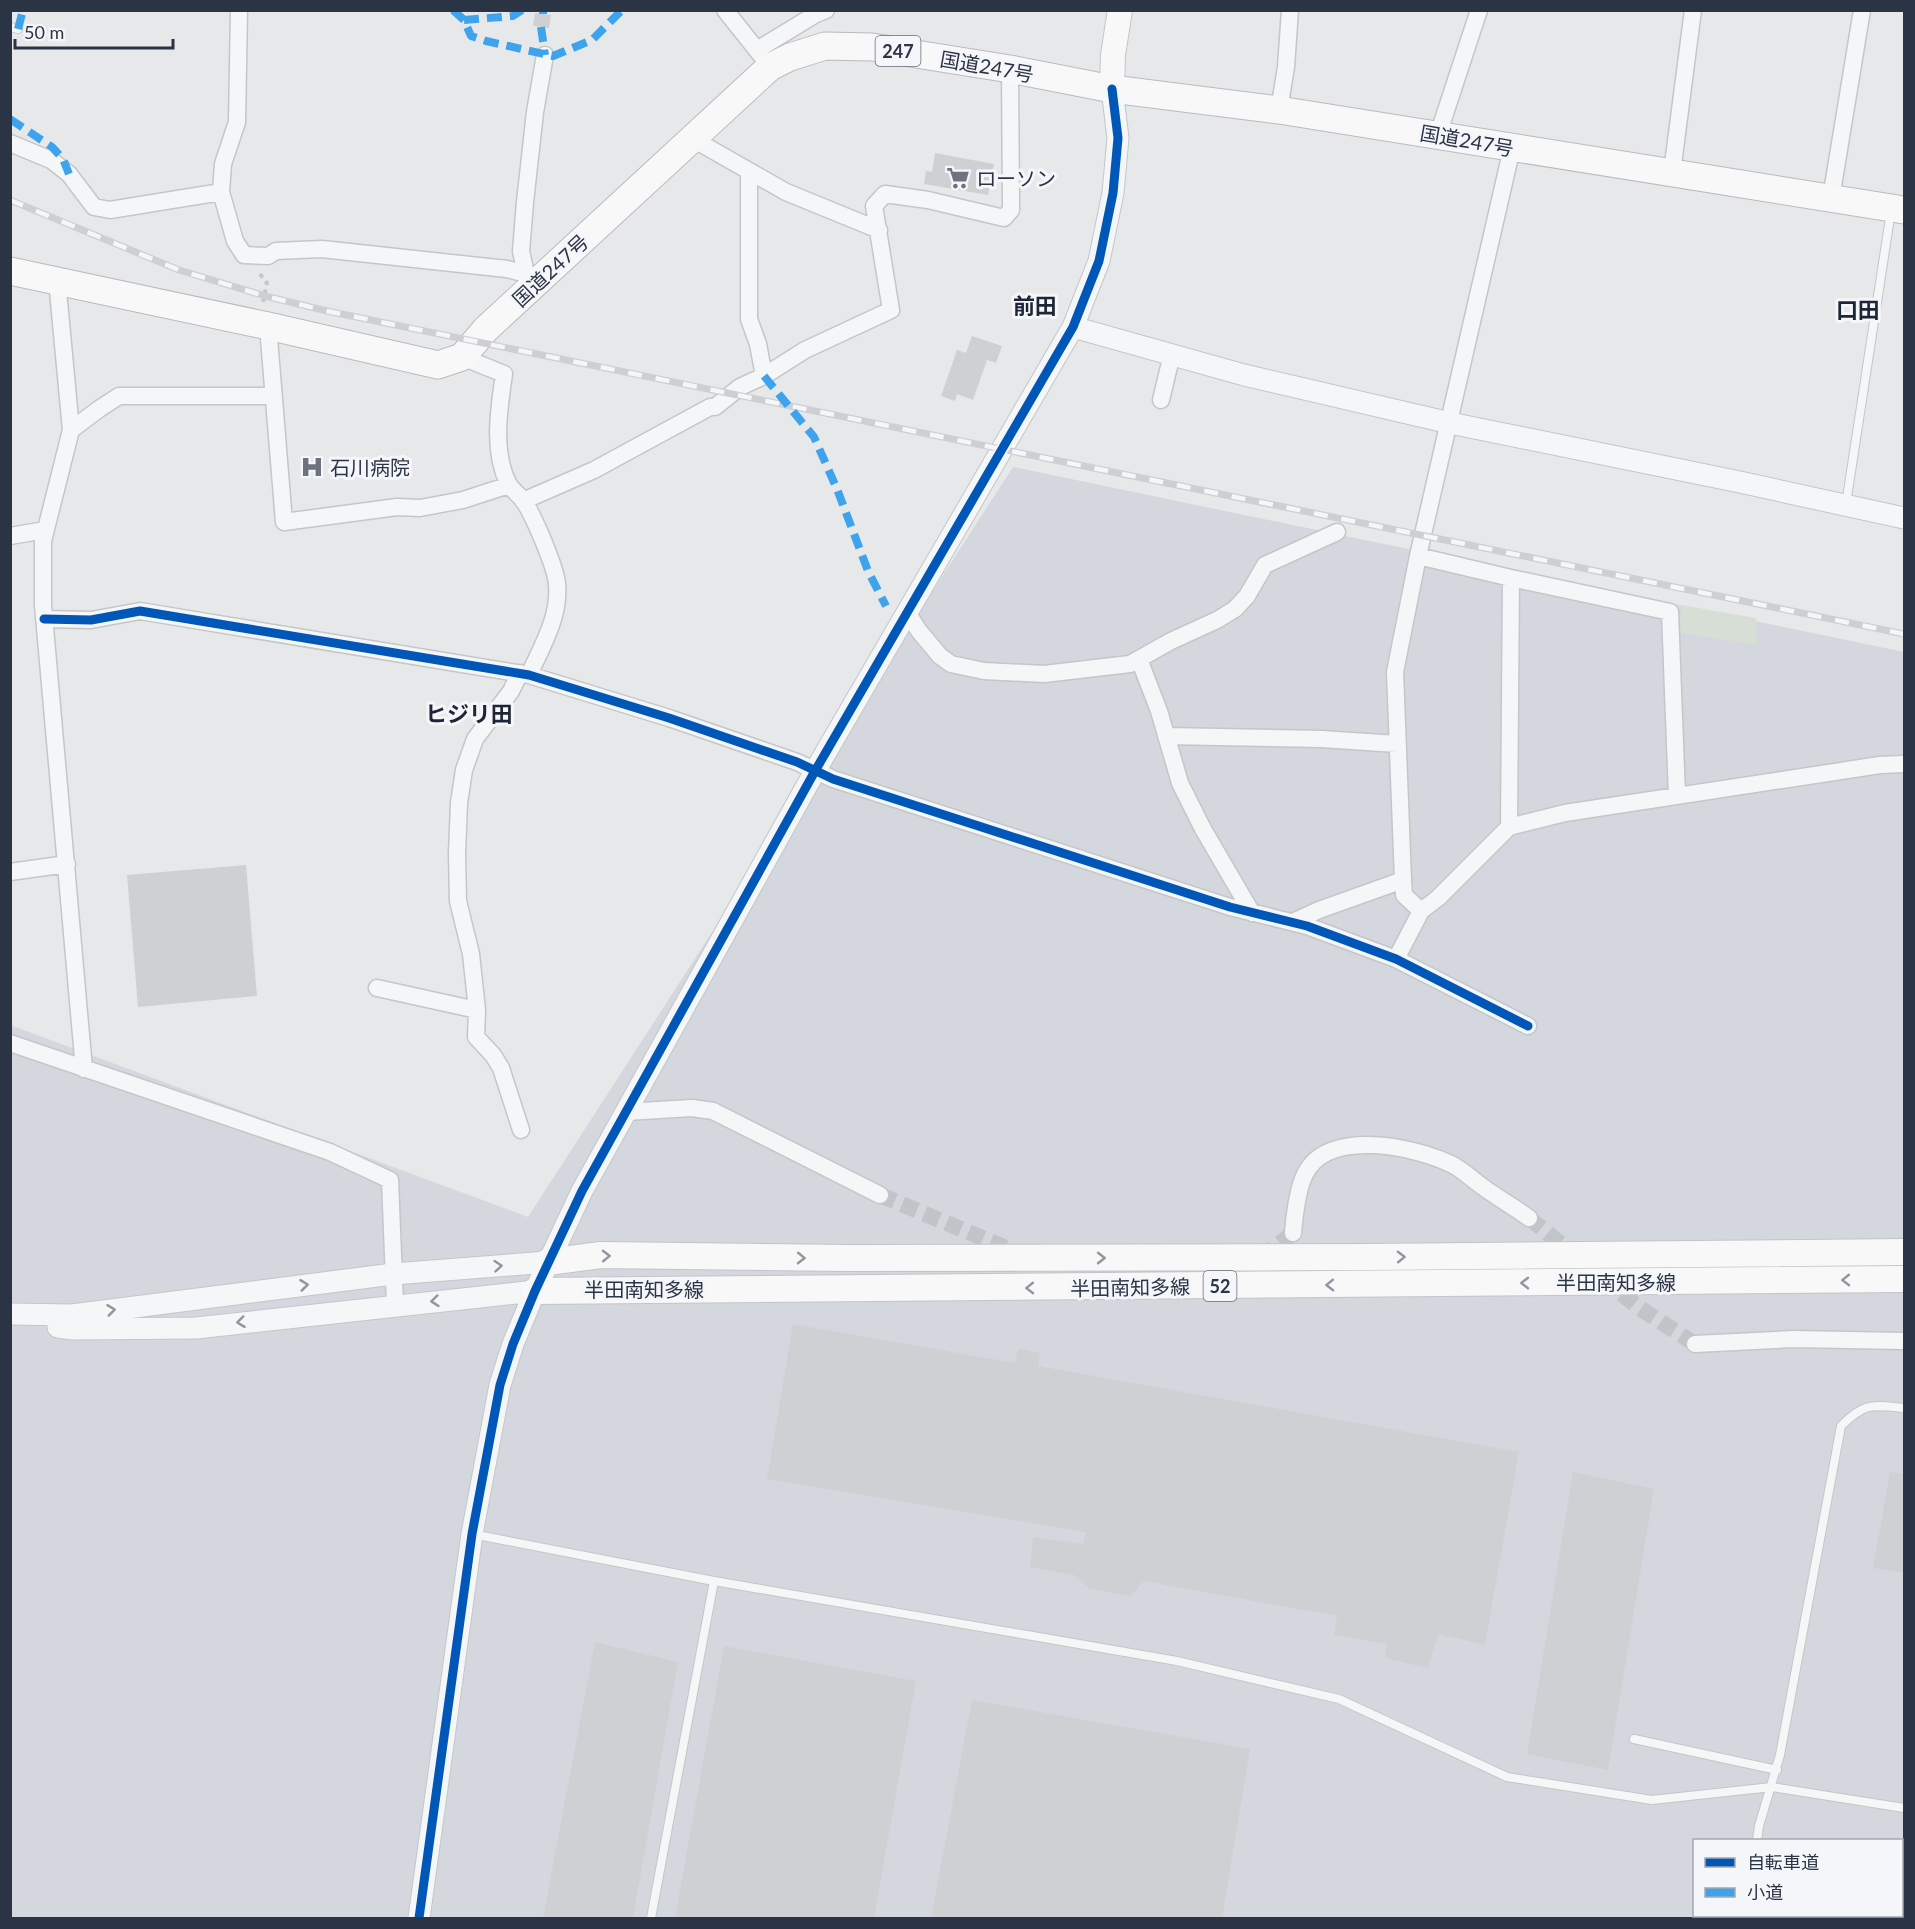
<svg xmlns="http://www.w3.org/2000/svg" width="1915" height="1929" font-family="Lato,'Noto Sans JP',sans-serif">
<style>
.built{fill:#d4d7dd;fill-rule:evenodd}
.green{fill:#d6ded6}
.building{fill:#ced0d3}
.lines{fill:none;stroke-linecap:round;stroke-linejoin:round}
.minor-tunnel{stroke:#c1c4c9;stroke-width:16;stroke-dasharray:16 8;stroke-linecap:butt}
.service-casing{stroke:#c4c6c8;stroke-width:10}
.minor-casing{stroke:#c4c6c8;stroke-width:19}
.tertiary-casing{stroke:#c4c6c8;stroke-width:23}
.secondary-casing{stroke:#c4c6c8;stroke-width:26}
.primary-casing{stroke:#c2c5c8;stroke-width:28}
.trunk-casing{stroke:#b8bbbf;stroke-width:29}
.path{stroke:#c5c6ca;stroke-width:4;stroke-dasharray:4.5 4.5;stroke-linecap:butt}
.service{stroke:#f5f6f7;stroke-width:8}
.minor{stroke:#f5f6f7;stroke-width:16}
.tertiary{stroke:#f5f6f7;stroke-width:21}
.secondary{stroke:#f8f8f8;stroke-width:24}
.primary{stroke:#f8f8f8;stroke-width:26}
.trunk{stroke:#f8f8f8;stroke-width:27}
.rail-casing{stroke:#cecfd2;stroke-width:7}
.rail{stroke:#f4f6f9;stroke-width:4.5;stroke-dasharray:14;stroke-linecap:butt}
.quiet{stroke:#3ea3ec;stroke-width:8;stroke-dasharray:15 8;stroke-linecap:butt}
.cycleway-casing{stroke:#f4f6f9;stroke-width:13}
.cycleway{stroke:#0057b8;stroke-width:9}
.oneway{stroke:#92969e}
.oneway2{stroke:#90959e}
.labels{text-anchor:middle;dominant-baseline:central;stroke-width:6;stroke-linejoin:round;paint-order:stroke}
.shield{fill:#f4f6f9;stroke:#676e7b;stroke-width:1.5}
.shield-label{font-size:18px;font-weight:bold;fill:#2b3445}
.street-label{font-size:20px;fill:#2b3445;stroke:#f4f6f9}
.poi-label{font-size:20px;fill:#2b3445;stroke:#f4f6f9;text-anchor:start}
.quarter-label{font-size:22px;font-weight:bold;fill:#1d2536;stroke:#f4f6f9}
</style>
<rect width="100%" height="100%" fill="#e6e8ea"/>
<path class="built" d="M1013,467L1904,652V1918H11L10,1025L528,1217ZM1694,1840H1902V1916H1694Z"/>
<path class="green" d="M1681,605L1756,618L1757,645L1680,633Z"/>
<path class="building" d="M535,13L551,15L549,28L533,26Z
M935,153L994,164L988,195L924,184L926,171L932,172Z
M972,336L1002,346L996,363L987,360L973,400L957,394L955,401L941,396L957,350L966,353Z
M246,865L257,996L138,1007L127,875Z
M793,1324L1015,1363L1018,1348L1040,1353L1038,1366L1519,1452L1485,1645L1438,1634L1428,1668L1385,1658L1387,1644L1334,1635L1337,1616L1144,1581L1130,1596L1089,1588L1074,1575L1030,1567L1033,1537L1083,1544L1086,1532L767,1479Z
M1573,1472L1654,1489L1608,1770L1527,1754Z
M1890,1472L1904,1474V1573L1873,1568Z
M595,1642L678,1662L633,1918H543Z
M724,1646L916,1681L874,1918H675Z
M972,1700L1250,1749L1222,1918H931Z"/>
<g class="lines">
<path class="minor-tunnel" d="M880,1195L1018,1253
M1529,1218L1638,1307L1695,1344
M1261,1258L1293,1233"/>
<g class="service-casing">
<path id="service" d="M10,27L18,29
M1846,504L1891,211
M472,1534L714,1581L1177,1661L1339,1699L1507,1777L1652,1800L1772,1787L1904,1808
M1634,1739L1777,1770
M1757,1840L1759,1826L1780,1755L1841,1426C1865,1402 1872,1405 1904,1408
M651,1918L714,1581
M1743,1918L1744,1916"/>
</g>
<g class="minor-casing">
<path id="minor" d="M239,10L237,122L223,164L221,192L235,241L244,255L268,256L276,251L322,249L507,269L526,274L536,284
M725,10L764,59
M757,50L816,14L826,10
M1279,110L1286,67L1290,10
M1438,135L1479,10
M693,139L786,192L879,230
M10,143L51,160L69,174L94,207L110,210L221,192
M749,172V319L758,344L764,376
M1672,172L1693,10
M1831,198L1862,10
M526,274L521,251L525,202L535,112L545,55
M57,280L71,430L43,541V605L84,1069
M268,326L284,522L397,507L420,508L463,500L509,485
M462,357L504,374C499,409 492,450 508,483C511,489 518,494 523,500C533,514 556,568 557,584C560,617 542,646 529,675
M1161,400L1172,354
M71,430L99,409L119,396H274
M523,501L594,470L710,407H715L740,387L764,376L805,350L891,310L874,206L885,194L928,200L1004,218L1011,210L1010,69
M10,536L45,530
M1418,556L1511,578L1670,612L1677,796
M907,612L919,631L940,656L951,664L984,671L1044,674L1130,664L1171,641L1217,620L1235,609L1247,596L1265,565L1337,532
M44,619L91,620L140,611L529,675L669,718L797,762L833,779L1230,907L1307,926L1396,959L1528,1026
M1139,659L1159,711L1180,783L1203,829L1252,913
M520,673L511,691L475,739L464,770L459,803L457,854L458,901L471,954L477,1010L476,1037L493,1055L501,1068L521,1130
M1166,736L1322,739L1397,744
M1509,827L1511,578
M10,872L67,864
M1421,911L1404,895L1403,880L1395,672L1418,556L1512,148
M1293,922L1319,910L1403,880
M1396,959L1421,911L1438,898L1509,827L1565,813L1880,765L1904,764
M377,988L477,1010
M10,1043L330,1152L390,1180L395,1305
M625,1112L692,1108L713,1111L880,1195
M1293,1233C1294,1218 1298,1187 1305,1174C1328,1127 1417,1147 1453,1165C1464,1171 1473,1180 1483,1187C1498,1198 1514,1207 1529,1218
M1695,1344L1793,1339L1904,1341"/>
</g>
<g class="tertiary-casing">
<path id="tertiary" d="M1073,327L1244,375L1450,423L1735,481L1904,518
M10,1314L72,1315L393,1274L548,1262
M58,1327L73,1329L196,1328L535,1291
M419,1918L472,1534L500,1385L513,1344L535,1291L582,1191L815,771L1073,327L1099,261L1113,193L1118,138L1112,89"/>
</g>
<g class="secondary-casing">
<path id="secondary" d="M1112,89L1113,55L1120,10"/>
</g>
<g class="primary-casing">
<path id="primary" d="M548,1262L601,1255L848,1258L1368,1257L1904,1252
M535,1291L1904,1279"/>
</g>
<g class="trunk-casing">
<path id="trunk" d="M10,271L268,326L438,365L462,357L486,329L770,67L790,57L825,46L872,47L1010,69L1112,89L1279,110L1904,210"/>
</g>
<path class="path" d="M260,274L267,283L263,302"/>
<use href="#service" class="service"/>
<use href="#minor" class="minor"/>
<use href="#tertiary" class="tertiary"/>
<use href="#secondary" class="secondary"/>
<use href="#primary" class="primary"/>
<use href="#trunk" class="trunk"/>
<g class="rail-casing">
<path id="rail" d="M10,200L179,270L265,296L327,311L1904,634"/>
</g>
<use href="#rail" class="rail"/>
<path class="quiet" d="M453,10L464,20L471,36L486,41L553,56L592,40L622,10
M543,14V10
M464,20L513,16L522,10
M541,27L545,55
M18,29L23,10
M10,119L52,147L63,159L69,174
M764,376L814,437L837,489L868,571L886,606"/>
<g class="cycleway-casing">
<path id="cycleway" d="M44,619L91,620L140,611L529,675L669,718L797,762L833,779L1230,907L1307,926L1396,959L1528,1026
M419,1918L472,1534L500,1385L513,1344L535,1291L582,1191L815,771L1073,327L1099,261L1113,193L1118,138L1112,89"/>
</g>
<use href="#cycleway" class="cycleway"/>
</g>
<defs><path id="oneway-chevron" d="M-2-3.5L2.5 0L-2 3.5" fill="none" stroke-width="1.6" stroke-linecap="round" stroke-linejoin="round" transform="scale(1.5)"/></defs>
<g class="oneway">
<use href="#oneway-chevron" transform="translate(606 1256) rotate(-1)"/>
<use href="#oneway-chevron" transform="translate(1401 1257) rotate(-1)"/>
<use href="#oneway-chevron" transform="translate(801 1258) rotate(1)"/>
<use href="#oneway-chevron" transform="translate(1101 1258)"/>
<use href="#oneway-chevron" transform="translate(1846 1280) rotate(179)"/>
<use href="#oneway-chevron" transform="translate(1525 1283) rotate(180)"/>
<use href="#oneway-chevron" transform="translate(1330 1285) rotate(179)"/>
<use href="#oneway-chevron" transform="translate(1030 1288) rotate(179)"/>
</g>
<g class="oneway2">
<use href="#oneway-chevron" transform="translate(498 1266) rotate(-5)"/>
<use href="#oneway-chevron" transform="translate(304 1285) rotate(-7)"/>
<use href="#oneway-chevron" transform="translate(435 1301) rotate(174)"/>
<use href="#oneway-chevron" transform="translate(111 1310) rotate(-7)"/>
<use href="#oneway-chevron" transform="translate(241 1322) rotate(173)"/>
</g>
<defs>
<g id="supermarket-bare" transform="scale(1.8)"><path d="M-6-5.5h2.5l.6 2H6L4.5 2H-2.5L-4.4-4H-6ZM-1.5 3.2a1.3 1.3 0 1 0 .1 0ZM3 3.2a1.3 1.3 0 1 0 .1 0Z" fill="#6c737f" stroke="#f4f6f9" stroke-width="2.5" paint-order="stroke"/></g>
<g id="hospital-bare" transform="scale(1.8)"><path d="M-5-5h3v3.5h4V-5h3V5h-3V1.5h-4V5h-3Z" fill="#6c737f" stroke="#f4f6f9" stroke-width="2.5" paint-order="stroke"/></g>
</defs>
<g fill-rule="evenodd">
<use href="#supermarket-bare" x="958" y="178"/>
<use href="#hospital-bare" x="312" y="467"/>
</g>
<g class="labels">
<g class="shield">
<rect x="875.5" y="36" width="45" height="30" rx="4.5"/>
<rect x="1203.5" y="1271" width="33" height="30" rx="4.5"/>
</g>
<g class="shield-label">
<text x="898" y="51">247</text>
<text x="1220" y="1286">52</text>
</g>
<g class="street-label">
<text transform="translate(987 66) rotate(10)">国道247号</text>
<text transform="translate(1467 140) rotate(10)">国道247号</text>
<text transform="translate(550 270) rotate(-43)">国道247号</text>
<text x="1616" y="1282">半田南知多線</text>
<text transform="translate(1130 1287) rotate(-1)">半田南知多線</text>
<text x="644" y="1289">半田南知多線</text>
</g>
<g class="poi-label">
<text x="976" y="178">ローソン</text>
<text x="330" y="467">石川病院</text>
</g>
<g class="quarter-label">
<text x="1035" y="305">前田</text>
<text x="1858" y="309">口田</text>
<text x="469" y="713">ヒジリ田</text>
</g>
</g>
<rect width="1915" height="1929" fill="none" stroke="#2b3445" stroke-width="24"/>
<rect x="1693" y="1839" width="210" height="78" fill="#f4f6f9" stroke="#a4a8b1" stroke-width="1.5"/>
<rect x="1705" y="1858" width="30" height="9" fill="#0057b8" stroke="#a4a8b1" stroke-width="1.5"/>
<text x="1747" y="1869" font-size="18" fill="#2b3445">自転車道</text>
<rect x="1705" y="1888" width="30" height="9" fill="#3ea3ec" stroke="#a4a8b1" stroke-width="1.5"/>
<text x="1747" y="1899" font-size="18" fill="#2b3445">小道</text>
<path d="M15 39v9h158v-9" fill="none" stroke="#2b3445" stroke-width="3"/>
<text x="24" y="39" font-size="18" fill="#2b3445" stroke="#f4f6f9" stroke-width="4.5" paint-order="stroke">50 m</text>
</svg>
